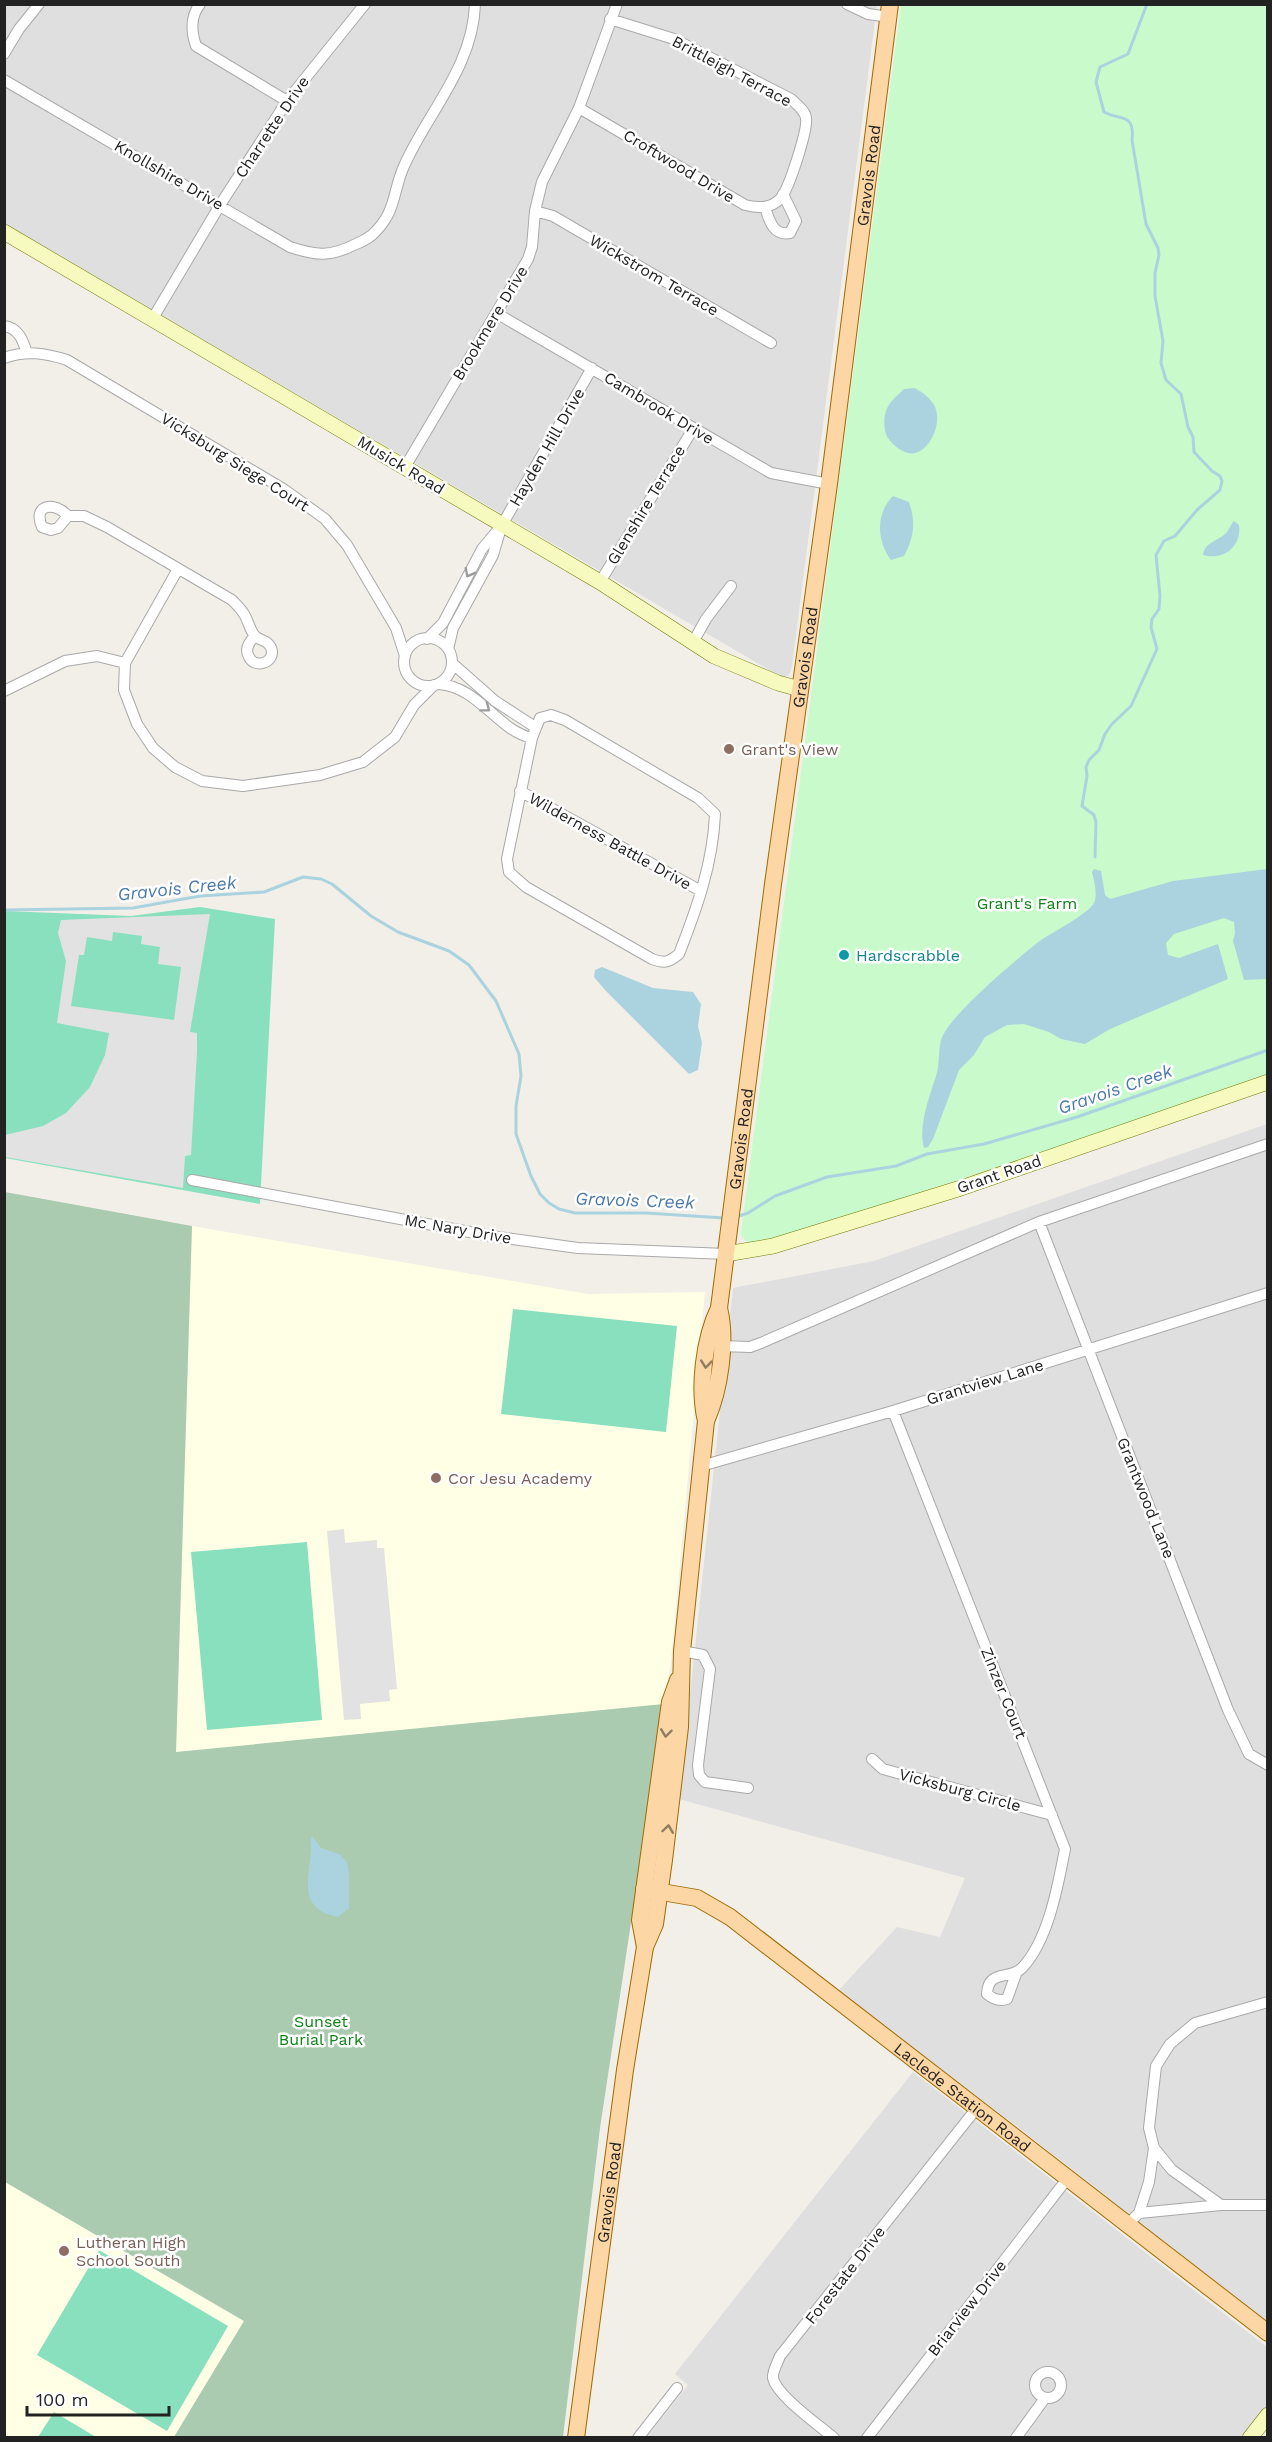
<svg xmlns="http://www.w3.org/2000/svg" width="1272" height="2442" font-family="'Work Sans',sans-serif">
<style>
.residential{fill:#e0dfdf}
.education{fill:#ffffe5}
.cemetery{fill:#aacbaf}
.park{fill:#c8facc}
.pitch{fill:#88e0be}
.parking{fill:#e2e2e2;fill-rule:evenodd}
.water{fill:#aad3df}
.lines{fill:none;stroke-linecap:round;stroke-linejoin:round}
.stream{stroke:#aad3df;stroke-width:3}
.street-casing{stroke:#a9a9a9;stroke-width:12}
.secondary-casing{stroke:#707d05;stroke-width:16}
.primary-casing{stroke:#a06b00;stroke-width:18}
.street{stroke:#fff;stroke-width:10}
.secondary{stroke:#f7fabf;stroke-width:15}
.primary{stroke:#fcd6a4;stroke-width:16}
.oneway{stroke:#9c9c9c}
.oneway2{stroke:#8f7c63}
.education-dot{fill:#8d6e63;stroke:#fff;stroke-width:2}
.culture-dot{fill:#0f9aa8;stroke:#fff;stroke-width:2}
.labels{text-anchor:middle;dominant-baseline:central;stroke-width:5;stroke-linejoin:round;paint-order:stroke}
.street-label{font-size:16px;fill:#222;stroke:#fff}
.education-label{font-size:16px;fill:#785e54;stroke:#fff;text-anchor:start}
.park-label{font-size:16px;fill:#0c8416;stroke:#fff}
.culture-label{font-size:16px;fill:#0d838f;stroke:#fff;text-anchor:start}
.water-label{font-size:18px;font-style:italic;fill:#4a7aab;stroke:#fff}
</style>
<rect width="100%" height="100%" fill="#f2efe9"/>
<path class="residential" d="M4,5H877L792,666L789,675L783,678L5,224Z
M1267,1124V2321L1015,2125L838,1991L897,1927L940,1937L965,1878L679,1799L733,1288L874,1261Z
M913,2072L1267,2347V2409L1245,2437L646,2438L688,2385L675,2374Z"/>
<path class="education" d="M192,1226L588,1294L705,1292L671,1661L664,1704L176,1753Z
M5,2182L244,2321L174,2437L5,2438Z"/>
<path class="cemetery" d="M5,1192L192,1226L176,1752L664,1704L600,2128L563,2437H174L244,2321L5,2182Z"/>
<path class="park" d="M901,5H1267V1077L844,1218L759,1243C749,1243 744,1243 741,1233Z"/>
<path class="pitch" d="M200,907L275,919L260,1204L5,1158V911L131,916Z
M513,1309L677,1326L666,1432L501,1414Z
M307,1542L322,1720L207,1730L191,1552Z
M99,2250L228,2326L167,2431L37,2355Z
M54,2412L96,2437H38Z"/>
<path class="parking" d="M210,914L190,1032L197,1033V1052L191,1155L185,1156L183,1188L5,1157V1135L43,1126L66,1113L90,1087L105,1055L109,1033L57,1023L66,961L58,933L61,920ZM113,932L142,936L141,944L160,947L158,964L181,967L174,1020L71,1006L79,955H84L87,937L112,941Z
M344,1529L345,1543L377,1540V1548H384L397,1689L389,1690L390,1701L360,1704L361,1719L344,1720L327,1531Z"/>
<path class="water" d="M915,388C923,393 931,398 935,407C942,423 931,449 915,453C905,456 889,443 886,434C884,429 884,419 885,415C887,403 896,397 904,389Z
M893,496L909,502C916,522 914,538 904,556L891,560C877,541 875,514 893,496Z
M1234,521L1239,525C1242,546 1224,561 1203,555C1205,542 1216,542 1225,534C1229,531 1230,525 1234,521Z
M1094,869L1101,871L1105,895L1110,899L1173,881L1267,869V979L1244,980L1233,941L1235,933L1234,922L1224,918L1174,934L1166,943L1168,955L1179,958L1218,944L1228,979L1110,1029L1085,1044L1061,1039L1049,1032L1024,1024L1007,1025L985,1037L974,1055L959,1070L933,1139L928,1147L924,1148C918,1126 929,1098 936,1076C940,1064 938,1052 941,1040C948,1016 1019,957 1041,940C1052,933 1089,913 1094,903C1098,894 1094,881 1092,872Z
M602,967L653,988L693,992L701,1004L698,1026L702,1043L698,1070L689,1074L605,990L594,977L595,970Z
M312,1836L321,1848L339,1854L347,1862L349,1873V1908L338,1917C297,1909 309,1880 311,1850C311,1845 310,1841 312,1836Z"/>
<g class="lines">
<path class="stream" d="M1095,857L1096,822L1094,815L1082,806L1087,776L1086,767L1089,760L1099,750L1105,734L1112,724L1131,706L1157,649L1151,627L1152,619L1159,609L1160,596L1156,555L1164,541L1175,536L1197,510L1220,490L1222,481L1220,476L1212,471L1194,452L1193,437L1188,427L1181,394L1166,380L1161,363L1163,341L1155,296V273L1159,255L1158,248L1146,224L1132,140C1135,112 1120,121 1104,112L1096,82L1100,67L1128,54L1147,4
M4,910L133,908L200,896L264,892L303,877L321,879L332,884L371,916L398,932L449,951L469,965L496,1001L519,1054L521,1076L516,1106V1134L531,1176L540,1194L549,1203L559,1209L575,1213H646L724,1218
M736,1217L748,1213L775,1196L827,1177L896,1166L927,1154L984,1144L1077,1117L1268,1050"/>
<g class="street-casing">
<path id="street" d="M200,4C190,17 191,31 196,46L287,101
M847,4L868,14L889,17
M4,54L19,29L39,4
M4,80L290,247C317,256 330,257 356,244C361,242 367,239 372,235C397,212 392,193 404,166C428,112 473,67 475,4
M579,108L745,205C758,208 770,209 780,199C789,190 808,129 806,118C805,110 796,104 791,99L674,39L610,19
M765,207C769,220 773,236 790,233L796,221L783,194
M535,211L553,216L771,343
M496,313L771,473L829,484
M153,318L220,205L287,101L365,4
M4,326C19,328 23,341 27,353
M4,358C27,350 45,353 67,360L285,490L325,519L347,545L396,628L405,656
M405,467L528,259L532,247L535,211L542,182L579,108L617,4
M68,516C55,501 32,504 42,527L51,530L58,528L68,516H84L107,527L232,600C236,604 241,609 244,614C248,620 250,631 255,636C260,641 270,640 272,651C273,664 254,668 249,657C244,649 249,642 255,636
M178,569L125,663L124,690L137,724L153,748L175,767L202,781L243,786L320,775L363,762L395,737L414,705L434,685
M600,582L693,429
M404 662a24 24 0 1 1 48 0a24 24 0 1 1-48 0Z
M427,639L443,623L482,549L502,525L592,368
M692,644L706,619L731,586
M448,649L453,628L493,555L500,531
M452,663L495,701L535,727
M439,684C479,687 498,731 532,738
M4,691L65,661L97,656L125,663
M551,715L565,720L698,798L715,814C713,863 697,908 679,954C669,962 665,964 652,959L526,887L509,872L507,859L532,738L540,718Z
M520,791L701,891
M192,1180L491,1236L578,1248L726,1254
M1039,1222L1228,1710L1249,1754L1268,1765
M721,1346L750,1347L761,1343L1039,1222L1268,1144
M893,1411L1065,1849C1058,1885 1049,1938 1023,1967C1011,1981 988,1968 987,1994C993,1999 999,2002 1007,1999L1016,1974
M701,1466L893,1411L1268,1293
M682,1651L703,1655L710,1669L698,1765L699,1775L705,1782L748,1788
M872,1759L883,1769L1052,1815
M1154,2148L1172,2170L1221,2205
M1139,2213L1221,2205H1268
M1127,2225L1139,2213L1149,2182L1154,2148L1149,2128L1156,2066L1170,2044L1195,2023L1268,2002
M1035 2385a13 13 0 1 1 26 0a13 13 0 1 1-26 0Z
M638,2438L677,2388
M834,2438C819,2425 777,2396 773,2378C772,2372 778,2362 780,2356L976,2109
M867,2438L1067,2179
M1016,2438L1045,2398"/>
</g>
<g class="secondary-casing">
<path id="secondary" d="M4,232L600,582L714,656L778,683L800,689
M726,1254L773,1246L961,1188L1268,1082
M1250,2438L1268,2415"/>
</g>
<g class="primary-casing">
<g id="primary">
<path id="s1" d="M706,1421C698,1388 704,1339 719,1308L773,884L829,484L890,4"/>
<path id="s2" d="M644,1889L697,1898L730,1917L1268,2333"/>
<path d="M645,1947L640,1920L670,1702L678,1680"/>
<path id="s3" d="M576,2438L625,2070L645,1947L655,1924L664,1860L680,1727L682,1651L706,1421C720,1390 727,1341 719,1308"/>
</g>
</g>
<use href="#street" class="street"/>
<use href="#secondary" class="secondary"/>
<use href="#primary" class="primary"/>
</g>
<defs><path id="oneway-chevron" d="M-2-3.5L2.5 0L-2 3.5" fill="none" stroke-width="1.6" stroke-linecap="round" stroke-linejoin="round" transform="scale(1.5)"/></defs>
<g class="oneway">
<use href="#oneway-chevron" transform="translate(469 573) rotate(118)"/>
<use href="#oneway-chevron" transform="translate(486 708) rotate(37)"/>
</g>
<g class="oneway2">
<use href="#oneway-chevron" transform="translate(706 1364) rotate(96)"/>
<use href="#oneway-chevron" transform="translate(666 1733) rotate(97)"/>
<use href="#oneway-chevron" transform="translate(668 1829) rotate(-82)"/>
</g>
<g class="education-dot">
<circle cx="729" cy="749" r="6"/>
<circle cx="436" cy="1478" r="6"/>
<circle cx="64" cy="2251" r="6"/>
</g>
<circle class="culture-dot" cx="844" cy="955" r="6"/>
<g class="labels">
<g class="street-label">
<text transform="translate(732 71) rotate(28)">Brittleigh Terrace</text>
<text transform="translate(272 127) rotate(-56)">Charrette Drive</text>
<text transform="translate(679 166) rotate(31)">Croftwood Drive</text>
<text stroke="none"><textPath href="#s1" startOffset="1258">Gravois Road</textPath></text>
<text transform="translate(169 175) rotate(30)">Knollshire Drive</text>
<text transform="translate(654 275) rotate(30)">Wickstrom Terrace</text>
<text transform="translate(490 323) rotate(-59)">Brookmere Drive</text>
<text transform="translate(659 408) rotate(31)">Cambrook Drive</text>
<text transform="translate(547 447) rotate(-60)">Hayden Hill Drive</text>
<text transform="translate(235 462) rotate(32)">Vicksburg Siege Court</text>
<text transform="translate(401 465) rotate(31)">Musick Road</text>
<text transform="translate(646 505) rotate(-59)">Glenshire Terrace</text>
<text stroke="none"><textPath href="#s1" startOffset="772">Gravois Road</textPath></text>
<text transform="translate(610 841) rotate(29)">Wilderness Battle Drive</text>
<text stroke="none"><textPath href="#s1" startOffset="286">Gravois Road</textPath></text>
<text transform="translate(999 1174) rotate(-19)">Grant Road</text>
<text transform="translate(458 1229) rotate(10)">Mc Nary Drive</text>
<text transform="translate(985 1382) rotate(-17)">Grantview Lane</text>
<text transform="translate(1146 1498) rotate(68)">Grantwood Lane</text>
<text transform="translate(1004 1693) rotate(68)">Zinzer Court</text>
<text transform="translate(960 1790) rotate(15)">Vicksburg Circle</text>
<text stroke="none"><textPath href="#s2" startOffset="386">Laclede Station Road</textPath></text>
<text stroke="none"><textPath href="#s3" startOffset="248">Gravois Road</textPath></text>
<text transform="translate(845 2275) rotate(-52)">Forestate Drive</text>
<text transform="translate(967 2308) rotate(-52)">Briarview Drive</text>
</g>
<g class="education-label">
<text x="741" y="749">Grant's View</text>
<text x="448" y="1478">Cor Jesu Academy</text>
<text x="76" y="2242">Lutheran High<tspan x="76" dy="18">School South</tspan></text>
</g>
<g class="park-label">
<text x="1027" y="903">Grant's Farm</text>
<text x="321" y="2021">Sunset<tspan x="321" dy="18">Burial Park</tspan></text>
</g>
<g class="culture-label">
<text x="856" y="955">Hardscrabble</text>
</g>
<g class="water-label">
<text transform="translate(177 888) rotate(-6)">Gravois Creek</text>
<text transform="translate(1115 1089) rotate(-19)">Gravois Creek</text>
<text transform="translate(635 1200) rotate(2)">Gravois Creek</text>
</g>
</g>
<rect width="1272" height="2442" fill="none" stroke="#222222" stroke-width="12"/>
<path d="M27 2406v9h142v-9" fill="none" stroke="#222222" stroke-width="3"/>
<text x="36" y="2406" font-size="18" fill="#222222" stroke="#ffffff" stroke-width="4.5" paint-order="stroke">100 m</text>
</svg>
